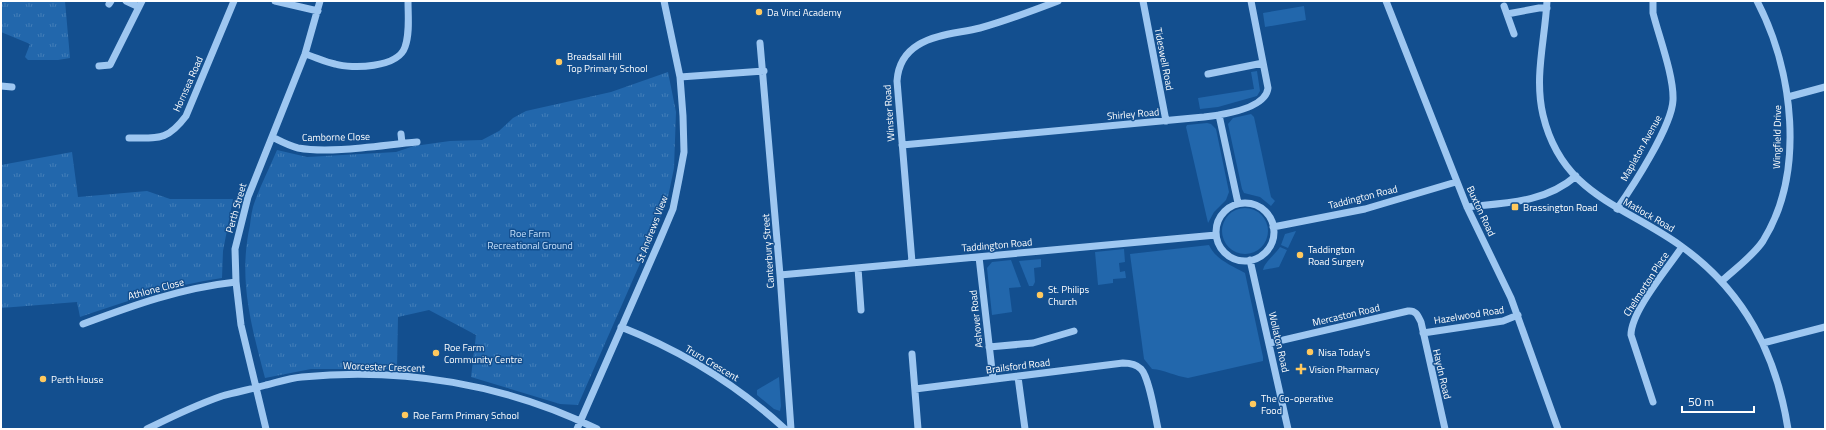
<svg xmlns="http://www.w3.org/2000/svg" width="1826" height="430" font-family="'Titillium Web',sans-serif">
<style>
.green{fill:#2267ac}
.park{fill:url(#park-tufts)}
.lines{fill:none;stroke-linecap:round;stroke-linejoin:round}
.minor{stroke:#9ec7f1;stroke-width:7}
.poi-dot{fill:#ffc95e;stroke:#134f8f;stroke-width:1.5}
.labels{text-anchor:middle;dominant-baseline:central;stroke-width:3;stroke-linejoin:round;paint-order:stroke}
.poi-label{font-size:10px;fill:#fff;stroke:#134f8f;text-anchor:start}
.street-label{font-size:10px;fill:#fff;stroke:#134f8f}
.park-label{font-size:10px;fill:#c5e0fc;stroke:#134f8f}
</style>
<defs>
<pattern id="park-tufts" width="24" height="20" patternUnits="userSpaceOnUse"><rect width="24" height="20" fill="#2267ac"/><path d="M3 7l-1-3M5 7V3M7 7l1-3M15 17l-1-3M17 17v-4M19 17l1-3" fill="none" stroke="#437eb8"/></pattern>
</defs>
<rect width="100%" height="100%" fill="#134f8f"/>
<path class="green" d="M1304,6L1306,20L1265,27L1263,13Z
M1257,71L1260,91L1257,96L1218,107L1200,109L1198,98L1254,89L1251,72Z
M1251,114L1254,117L1271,197L1275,201L1271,206L1260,197L1244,193L1242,189L1228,124L1233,118Z
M1207,123L1211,124L1216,129L1229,192L1226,200L1214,212L1208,223L1186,127L1187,125Z
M1222 231a23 23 0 1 1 46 0a23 23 0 1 1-46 0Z
M1296,231L1288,248L1281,245L1285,234Z
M1209,245C1216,260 1231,265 1245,273L1263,357V361L1188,378C1175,376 1165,370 1152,369L1144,359L1130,254Z
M1280,247L1287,250L1279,267L1263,270C1265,261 1275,255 1280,247Z
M1124,249L1125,262L1119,263L1120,272L1125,271L1126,278L1113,279V283L1098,285L1095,252Z
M1041,259V267L1034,268L1035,282L1033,286H1029L1019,261Z
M1011,260L1021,287L1009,288L1012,312L992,315L987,268L992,262Z
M779,377L781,406L780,411L774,409L757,395V390Z"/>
<path class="park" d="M1,1H65L70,58L58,60H28L25,57L30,44L1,32Z
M668,72L676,112L674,168L667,202L578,405L560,404L471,377L476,335L429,310L398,317L397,369H311L265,378C251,325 238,279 250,225C251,217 252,208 255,201C261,184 270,167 277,150L307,157L396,152L414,146L450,141L482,140L499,131L513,118L526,111L611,92Z
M72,152L78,197L147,191L170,199H233L223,251L222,278C173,285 127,301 80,317L77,302L1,308V165Z"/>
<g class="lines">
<path class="minor" d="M126,1L139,7
M275,1L318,11
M1143,1L1166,121
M1386,1L1467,207L1511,298L1558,429
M1547,1C1545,40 1534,77 1543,115C1562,195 1624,205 1681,246C1744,291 1776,353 1788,429
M109,4L111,1
M1504,6L1514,34
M1507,14L1539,8H1547
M760,43L780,275L791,429
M305,54C315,57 325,62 335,64C352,69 398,68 405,47C410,33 408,16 408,1
M99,66L110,65L142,1
M1208,74L1263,63
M680,77L764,71
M1,86L12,87
M1788,97L1825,87
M1219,115L1238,203
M401,134L402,143
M272,137C280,141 289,146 298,148C331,154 382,145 417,142
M129,138C159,138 167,141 186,116L234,1
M902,145L1204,117C1221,115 1266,109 1268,88L1251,1
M1216 232a29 29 0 1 1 58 0a29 29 0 1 1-58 0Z
M1467,207C1505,203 1545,203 1576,176
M1617,209C1633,186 1672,126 1673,100C1674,76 1659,37 1653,13V1
M1273,227L1365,209L1456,182
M979,257L993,379
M1250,260L1288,429
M912,262L897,81C898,66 905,53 918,45C935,34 960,33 980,28C1006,21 1032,11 1058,1
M858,268L861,310
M780,275L1216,235
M1722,281C1735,269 1753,256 1763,241C1806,172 1793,70 1757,1
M83,324C134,305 181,288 236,282
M621,327C682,351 737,385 785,429
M1423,333L1503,321L1518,315
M1270,343L1408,311C1416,310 1418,316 1421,322L1445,429
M1763,343L1825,327
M989,347L1033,343L1074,331
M912,354L918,429
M1018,377L1025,429
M915,389L1123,363C1129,363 1136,364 1141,369C1149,377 1155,415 1158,429
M1653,402L1631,335C1631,311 1668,268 1682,247
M147,429C171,417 196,405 222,396C236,392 252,389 266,385C278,382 290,378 302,377C402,367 506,384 597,429
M266,429L241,325L236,282L235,249L248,197L305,54L320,1
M577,429L659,242L673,209L679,179L684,152L683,116L680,77L664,1"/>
</g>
<g class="poi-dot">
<circle cx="759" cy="12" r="4"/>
<circle cx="559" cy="62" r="4"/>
<rect x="1511" y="203" width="8" height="8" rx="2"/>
<circle cx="1300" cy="255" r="4"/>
<circle cx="1040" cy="295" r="4"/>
<circle cx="1310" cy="352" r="4"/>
<circle cx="436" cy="353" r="4"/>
<path d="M1299 363h4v4h4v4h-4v4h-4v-4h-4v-4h4z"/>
<circle cx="43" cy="379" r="4"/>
<circle cx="1253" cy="404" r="4"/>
<circle cx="405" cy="415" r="4"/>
</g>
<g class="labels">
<g class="poi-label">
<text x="767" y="12">Da Vinci Academy</text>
<text x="567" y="56">Breadsall Hill<tspan x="567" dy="12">Top Primary School</tspan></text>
<text x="1523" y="207">Brassington Road</text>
<text x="1308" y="249">Taddington<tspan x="1308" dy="12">Road Surgery</tspan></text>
<text x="1048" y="289">St. Philips<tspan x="1048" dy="12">Church</tspan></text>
<text x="444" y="347">Roe Farm<tspan x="444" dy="12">Community Centre</tspan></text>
<text x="1318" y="352">Nisa Today's</text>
<text x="1309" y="369">Vision Pharmacy</text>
<text x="51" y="379">Perth House</text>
<text x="1261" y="398">The Co-operative<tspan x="1261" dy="12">Food</tspan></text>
<text x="413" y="415">Roe Farm Primary School</text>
</g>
<g class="street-label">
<text transform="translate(1164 59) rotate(79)">Tideswell Road</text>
<text transform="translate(188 84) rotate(-66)">Hornsea Road</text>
<text transform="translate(889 113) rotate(-94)">Winster Road</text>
<text transform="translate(1133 114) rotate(-5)">Shirley Road</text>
<text transform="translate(336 137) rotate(-1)">Camborne Close</text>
<text transform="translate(1777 137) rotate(-89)">Wingfield Drive</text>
<text transform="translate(1641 148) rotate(-61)">Mapleton Avenue</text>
<text transform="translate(1363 197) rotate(-14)">Taddington Road</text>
<text transform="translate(236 208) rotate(-74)">Perth Street</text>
<text transform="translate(1481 211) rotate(65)">Buxton Road</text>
<text transform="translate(1649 215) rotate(30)">Matlock Road</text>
<text transform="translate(652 229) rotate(-69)">St Andrews View</text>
<text transform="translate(997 245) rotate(-5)">Taddington Road</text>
<text transform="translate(768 251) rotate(-94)">Canterbury Street</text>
<text transform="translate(1646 284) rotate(-57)">Chelmorton Place</text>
<text transform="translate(156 289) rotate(-15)">Athlone Close</text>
<text transform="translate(1346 315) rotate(-13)">Mercaston Road</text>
<text transform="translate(1469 315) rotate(-9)">Hazelwood Road</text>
<text transform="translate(976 319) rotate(-96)">Ashover Road</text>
<text transform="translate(1279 342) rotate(77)">Wollaton Road</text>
<text transform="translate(712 363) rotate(31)">Truro Crescent</text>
<text transform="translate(1018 366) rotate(-7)">Brailsford Road</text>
<text transform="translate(384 367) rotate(2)">Worcester Crescent</text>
<text transform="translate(1442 374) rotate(77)">Haydn Road</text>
</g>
<g class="park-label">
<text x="530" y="233">Roe Farm<tspan x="530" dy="12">Recreational Ground</tspan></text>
</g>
</g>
<rect width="1826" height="430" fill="none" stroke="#ffffff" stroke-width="4"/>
<path d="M1682 406v6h72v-6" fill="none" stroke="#ffffff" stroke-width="2"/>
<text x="1688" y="406" font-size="12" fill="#ffffff" stroke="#134f8f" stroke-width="3" paint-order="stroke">50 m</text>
</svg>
